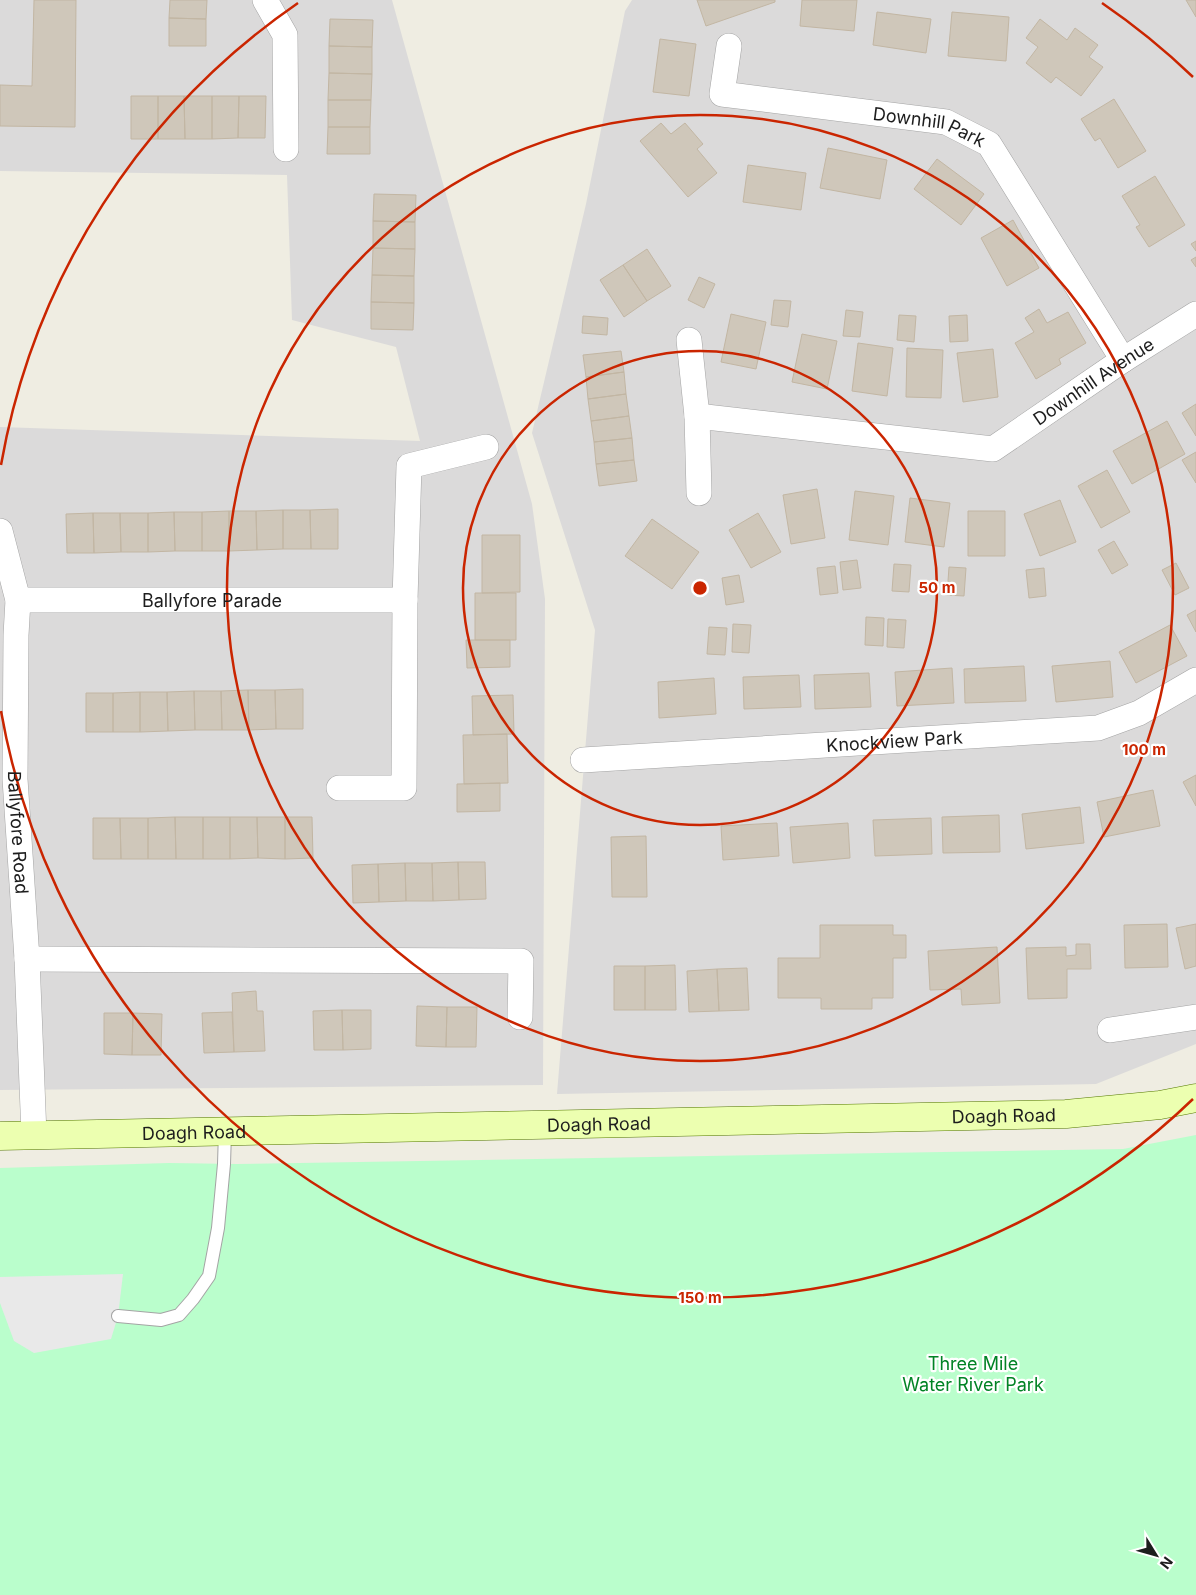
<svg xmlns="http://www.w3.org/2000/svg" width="1196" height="1595" font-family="Inter,sans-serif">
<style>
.residential{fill:#dbdada}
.park{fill:#bafecc}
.parking{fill:#e9e9e9}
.building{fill:#cfc7ba;stroke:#c2b6a3}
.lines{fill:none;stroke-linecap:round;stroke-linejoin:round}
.lane-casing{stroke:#a4a4a4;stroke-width:14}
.street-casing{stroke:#a4a4a4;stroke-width:26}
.secondary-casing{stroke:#547800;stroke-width:29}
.lane{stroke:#fff;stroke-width:12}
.street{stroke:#fff;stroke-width:25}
.secondary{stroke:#ecffb0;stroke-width:28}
.ring{fill:none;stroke:#ca2500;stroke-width:2.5}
.labels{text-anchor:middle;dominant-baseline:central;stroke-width:4.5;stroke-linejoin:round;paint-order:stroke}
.street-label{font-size:18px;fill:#1d1d1d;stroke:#fff}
.park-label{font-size:18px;fill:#028325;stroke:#fff}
.centre{fill:#ca2500;stroke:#fff;stroke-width:2.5}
.ring-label{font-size:15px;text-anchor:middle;font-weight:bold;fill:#ca2500;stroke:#fff;stroke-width:4.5;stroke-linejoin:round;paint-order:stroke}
</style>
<rect width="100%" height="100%" fill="#efede2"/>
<path class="residential" d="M0,0H392L532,504L545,599L543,1085L0,1090V427L420,441L396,347L292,320L287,175L0,171Z
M632,0H1196V1044L1096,1084L557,1094L595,630L532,433L586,204L625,11Z"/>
<path class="park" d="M1196,1135V1595H0V1168L169,1163L237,1164L1123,1149Z"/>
<path class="parking" d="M123,1274L118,1316L111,1339L34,1353L14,1341L0,1303V1277Z"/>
<path class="building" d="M34,0H76L75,127L0,126V85L32,86Z
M170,0H207L206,19L169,18Z
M697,0H775V2L706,26Z
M802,0H857L854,31L800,26Z
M1186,0H1196V17Z
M877,12L931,19L926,53L873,45Z
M952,12L1009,17L1006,61L948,56Z
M169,18L206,19V46H169Z
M330,19L373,20L372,47L329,46Z
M1040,19L1067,40L1075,28L1098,45L1089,57L1103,67L1081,96L1056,77L1051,83L1026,63L1038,47L1026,38Z
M660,39L696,44L689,96L653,92Z
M329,46L372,47V74L329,73Z
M329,73L372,74L371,100H328Z
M131,96H158V139H131Z
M158,96H184L185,139H158Z
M184,96H212V139H185Z
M212,96H239L238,138L212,139Z
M239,96H266L265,138H238Z
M1114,99L1146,151L1118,168L1100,138L1095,141L1081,119Z
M328,100H371L370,127H328Z
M661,123L671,134L685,123L703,144L697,149L717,173L688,197L640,141Z
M328,127H370V154H327Z
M828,148L887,160L880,199L820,188Z
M937,159L984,194L961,225L914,189Z
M748,165L806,173L801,210L743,202Z
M1155,176L1185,225L1149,247L1136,227L1140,225L1122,196Z
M374,194L416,195L415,222L373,221Z
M1013,220L1039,268L1007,286L981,238Z
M373,221L415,222V249L373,248Z
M1196,241V251L1191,244Z
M373,248L415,249L414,276L372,275Z
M647,249L671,286L647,301L623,265Z
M1196,257V267L1191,260Z
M623,265L647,301L624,317L600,280Z
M372,275L414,276V303L371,302Z
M699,277L715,284L704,308L688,300Z
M774,300L791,301L788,327L771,325Z
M371,302L414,303L413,330L371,329Z
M1039,309L1047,323L1068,312L1086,343L1059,359L1061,364L1036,379L1015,343L1034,332L1025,318Z
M846,310L863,312L860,337L843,336Z
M731,314L766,322L756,369L721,362Z
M899,315L916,316L914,342L897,340Z
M967,315L968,341L950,342L949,316Z
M583,316L608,318L607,335L582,333Z
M802,334L837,341L827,389L792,382Z
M858,343L893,348L887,396L852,391Z
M907,348L943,350L941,398L906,397Z
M993,349L998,397L963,402L957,353Z
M621,351L624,372L586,377L583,355Z
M624,372L626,394L588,399L586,377Z
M626,394L629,416L591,421L588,399Z
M1196,404V436L1182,413Z
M629,416L632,438L594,442L591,421Z
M1167,421L1185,454L1132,484L1113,451Z
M632,438L634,460L596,464L594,442Z
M1196,452V483L1182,460Z
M634,460L637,481L599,486L596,464Z
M1107,470L1130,512L1101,528L1078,486Z
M817,489L825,538L791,544L783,495Z
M855,491L894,496L888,545L849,540Z
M910,498L950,503L944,547L905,542Z
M1060,500L1076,542L1040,556L1024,514Z
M338,509V549H311L310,510Z
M283,510H310L311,549H283Z
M283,510V549L257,550L256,511Z
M229,511H256L257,550L229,551Z
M229,511V551H202V512Z
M968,511H1005V556H968Z
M174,512H202V551H175Z
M174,512L175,551L148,552V513Z
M93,513H120L121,552L94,553Z
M93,513L94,553H67L66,514Z
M120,513H148V552H121Z
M758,513L781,552L751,568L729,530Z
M652,519L699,552L672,589L625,556Z
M482,535H520V592L482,593Z
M1114,541L1128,565L1112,574L1098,550Z
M857,560L861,588L843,590L840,562Z
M1176,563L1189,588L1175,595L1162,570Z
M894,564L911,565L909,592L892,591Z
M835,566L838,593L820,595L817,568Z
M949,567L966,568L964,596L947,595Z
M1044,568L1046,596L1029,598L1026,570Z
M739,575L744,602L726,605L722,578Z
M475,593H516V640H475Z
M1196,610V632L1187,615Z
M866,617L884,618L883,646L865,645Z
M888,619L906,620L904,648L887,647Z
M733,624L751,625L749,653L732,652Z
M1170,625L1187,656L1136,683L1119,652Z
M709,627L727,628L725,655L707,654Z
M466,640H510V667L467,668Z
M1110,661L1113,697L1056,702L1052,666Z
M1024,666L1026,701L965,703L964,669Z
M952,668L954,703L897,706L895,672Z
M869,673L871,707L815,709L814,675Z
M799,675L801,707L744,709L743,677Z
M714,678L716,714L659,718L658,682Z
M303,689V729H276L275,690Z
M248,690H275L276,729L249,730Z
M248,690L249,730H222L221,691Z
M194,691H221L222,730H195Z
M194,691L195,730L168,731L167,692Z
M140,692H167L168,731L140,732Z
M140,692V732H113V693Z
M86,693H113V732H86Z
M513,695L514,734L473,735L472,696Z
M507,734L508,783L464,784L463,735Z
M1196,775V806L1183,782Z
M500,783V811L457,812V784Z
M1153,790L1160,826L1104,837L1097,802Z
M1080,807L1084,843L1026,849L1022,814Z
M999,815L1000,852L943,853L942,817Z
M175,817L176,859H148V818Z
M175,817H203V859H176Z
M203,817H230V859H203Z
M230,817H257L258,858L230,859Z
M257,817H285V859L258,858Z
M285,817H312L313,858L285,859Z
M93,818H120L121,859H93Z
M120,818H148V859H121Z
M931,818L932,854L875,856L873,820Z
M777,823L779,856L723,860L721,826Z
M848,823L850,858L793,863L790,827Z
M646,836L647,897H612L611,837Z
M458,862L459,900L433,901L432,863Z
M458,862H485L486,899L459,900Z
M405,863L406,901L379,902L378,864Z
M405,863H432L433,901H406Z
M378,864L379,902L353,903L352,865Z
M1167,924L1168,967L1125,968L1124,925Z
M1196,924V966L1185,969L1176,928Z
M820,925H893V935H906V958H893V998H872V1009H821V998H778V958H820Z
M1076,944H1090L1091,969H1067V998L1028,999L1026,948L1066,947V956L1076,955Z
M997,947L1000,1003L962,1005L961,989L930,990L928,951Z
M675,965L676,1010H645V966Z
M614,966H645V1010H614Z
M747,968L749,1010L719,1011L717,969Z
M717,969L719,1011L689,1012L687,971Z
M256,991L257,1011H263L265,1051L234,1052L232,993Z
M417,1006L447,1007L446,1047L416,1046Z
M447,1007H477L476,1047H446Z
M342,1010H371V1049L343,1050Z
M342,1010L343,1050H314L313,1011Z
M232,1012L234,1052L204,1053L202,1013Z
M104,1013H133L132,1055L104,1054Z
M133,1013L162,1014L161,1055H132Z"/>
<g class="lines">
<g class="lane-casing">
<path id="lane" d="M118,1316L161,1320L179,1315L193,1299L209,1276L218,1228L224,1164L225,1132"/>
</g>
<g class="street-casing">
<g id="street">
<path d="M265,0L285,35L286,149"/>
<path id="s1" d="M729,46L722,94L946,122L989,144L1123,360"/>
<path d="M689,340L697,416"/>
<path id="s2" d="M699,493L697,416L993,449L1123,360L1196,314"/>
<path id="s3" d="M0,531L18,600L16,635L15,779L27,959L34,1135"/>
<path id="s4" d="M18,600H405"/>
<path id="s5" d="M583,760L1098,728L1139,713L1196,680"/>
<path d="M339,788H404L405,600L409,466L486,447"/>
<path d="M27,959L521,961L520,1017"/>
<path d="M1110,1030L1196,1017"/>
</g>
</g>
<g class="secondary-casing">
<g id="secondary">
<path id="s6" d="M0,1136L1066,1114L1160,1105L1196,1098"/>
</g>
</g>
<use href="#lane" class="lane"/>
<use href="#street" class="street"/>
<use href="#secondary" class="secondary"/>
</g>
<g class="ring">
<circle cx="700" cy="588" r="237"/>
<circle cx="700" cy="588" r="473"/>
<path d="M1193 1099A710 710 0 0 1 1 711M1 465A710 710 0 0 1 298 3M1102 3A710 710 0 0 1 1193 77"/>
</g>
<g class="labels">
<g class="street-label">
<text stroke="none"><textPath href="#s1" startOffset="259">Downhill Park</textPath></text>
<text stroke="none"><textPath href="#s2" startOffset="496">Downhill Avenue</textPath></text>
<text stroke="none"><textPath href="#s4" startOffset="194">Ballyfore Parade</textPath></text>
<text stroke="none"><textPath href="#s5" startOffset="312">Knockview Park</textPath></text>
<text stroke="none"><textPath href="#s3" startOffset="304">Ballyfore Road</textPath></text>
<text stroke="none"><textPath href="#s6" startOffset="1004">Doagh Road</textPath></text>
<text stroke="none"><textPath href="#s6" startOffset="599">Doagh Road</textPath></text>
<text stroke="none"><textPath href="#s6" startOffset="194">Doagh Road</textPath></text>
</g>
<g class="park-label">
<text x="973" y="1363">Three Mile<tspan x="973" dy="21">Water River Park</tspan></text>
</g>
</g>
<circle cx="700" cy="588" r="8" class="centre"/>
<g class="ring-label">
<text x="937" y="593">50 m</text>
<text x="1144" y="755">100 m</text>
<text x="700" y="1303">150 m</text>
</g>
<g transform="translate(1156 1555) rotate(127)" stroke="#ffffff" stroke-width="4" paint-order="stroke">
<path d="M0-4L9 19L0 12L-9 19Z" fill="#1d1d1d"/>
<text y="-8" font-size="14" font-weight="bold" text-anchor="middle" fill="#1d1d1d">N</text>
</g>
</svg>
